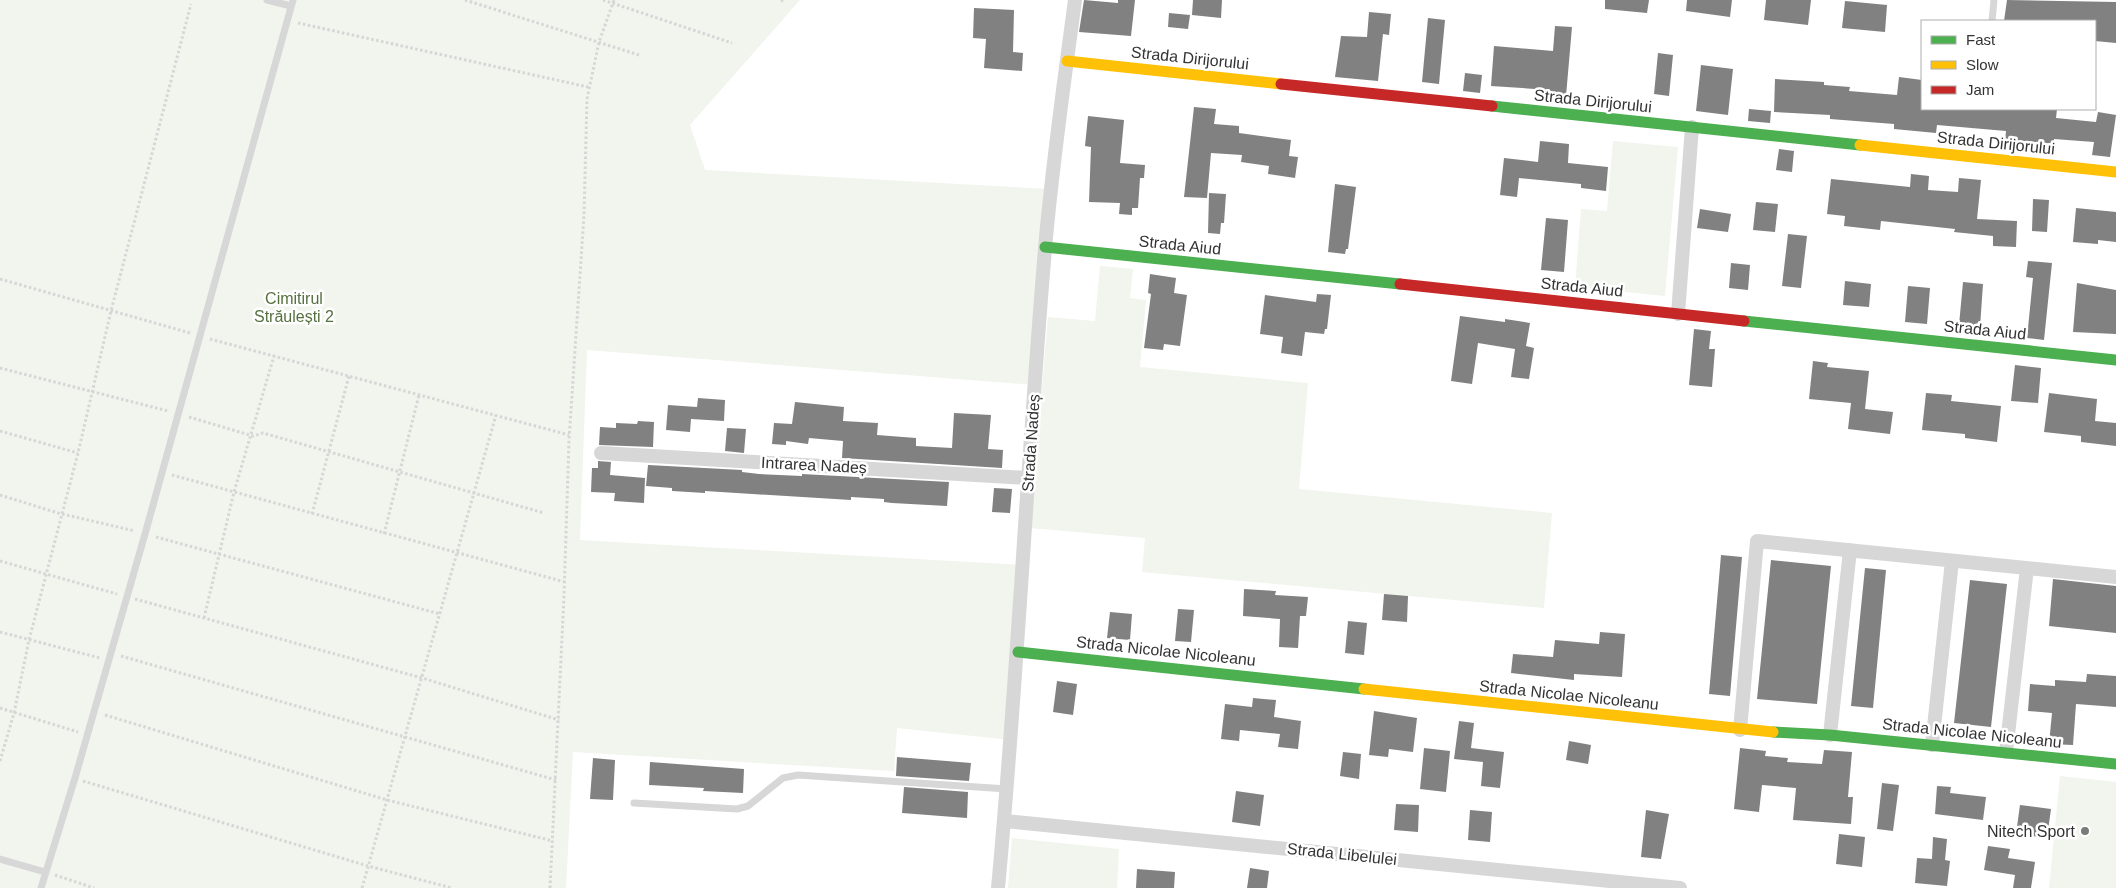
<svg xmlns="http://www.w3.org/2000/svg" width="2116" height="888" font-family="Arial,sans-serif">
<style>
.green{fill:#f1f5ed}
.building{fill:#818181}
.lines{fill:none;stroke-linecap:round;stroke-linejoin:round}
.path{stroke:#d6d6d6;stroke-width:3;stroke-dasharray:2.5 2.5;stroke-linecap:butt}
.lane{stroke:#d7d7d7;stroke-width:7}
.street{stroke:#d7d7d7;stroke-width:14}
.fast{stroke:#4caf50;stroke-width:11}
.slow{stroke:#ffc107;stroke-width:11}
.jam{stroke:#c62828;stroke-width:11}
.poi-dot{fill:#7a7a7a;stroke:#fff;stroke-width:2}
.labels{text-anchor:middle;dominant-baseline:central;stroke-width:5;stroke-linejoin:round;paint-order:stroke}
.street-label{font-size:16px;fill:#333;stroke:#fff}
.park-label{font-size:16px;fill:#56703f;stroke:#fff}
.poi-label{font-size:16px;fill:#333;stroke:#fff;text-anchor:end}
</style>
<rect width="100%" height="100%" fill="#fff"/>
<path class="green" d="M0,0H800L690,125L705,170L1048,189L1035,385L587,350L580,540L1022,565L1011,740L897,728L894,771L573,752L566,888H0Z
M1613,141L1678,147L1665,296L1575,287L1581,209L1607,211Z
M1100,266L1133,269L1130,298L1146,300L1140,367L1308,383L1299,489L1552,513L1544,608L1142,572L1145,538L1030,528L1048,317L1095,321Z
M2060,776L2116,782V888H2049Z
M1012,838L1119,849L1117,888H1008Z"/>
<path class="building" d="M1084,0L1118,3V0H1135L1131,36L1079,32Z
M1193,0H1222L1221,18L1192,15Z
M1605,0H1649L1647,13L1605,9Z
M1687,0H1732L1730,17L1686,11Z
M1766,0H1811L1808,25L1764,20Z
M2007,0L2116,2V43L2095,41V21H2004Z
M1845,1L1887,5L1885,32L1842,28Z
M974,8L1014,10L1013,52L1023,53L1022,71L984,68L986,39L973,38Z
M1369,12L1391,14L1389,35L1383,34L1378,81L1335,77L1341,36L1367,37Z
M1169,13L1190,15L1188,29L1168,27Z
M1428,18L1445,20L1439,84L1422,82Z
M1555,26L1572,27L1566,96L1550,94V90L1491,86L1494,46L1553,51Z
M1658,53L1673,55L1669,96L1654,94Z
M1701,65L1733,69L1728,115L1696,111Z
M1465,73L1482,75L1480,93L1463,91Z
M1899,77L1922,80V109H2057L2056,118L2096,122L2098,112L2116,115L2110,157L2092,155L2094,142L2054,139V144L2022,141V144L2005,142L2006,131L1937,125L1936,133L1894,129V124L1830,119V115L1774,112L1775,79L1824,82V85L1850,87L1849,91L1897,95Z
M1194,107L1216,109L1214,124L1239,126V133L1291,140L1289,156L1298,157L1295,178L1268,174L1269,166L1241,162L1242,155L1211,153L1207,198L1184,197Z
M1749,109L1771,111L1770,123L1748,121Z
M1088,116L1124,120L1120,163L1145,165L1144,178H1140L1138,208H1132V215L1119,214L1120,203L1089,202L1091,147L1085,146Z
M1540,141L1569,144L1568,163L1608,167L1606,191L1581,188V184L1519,178L1517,197L1500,195L1504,158L1538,162Z
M1779,149L1794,151L1792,172L1776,170Z
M1911,174L1929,176L1928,190L1958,192L1959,178L1981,180L1977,219L2017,221L2016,247L1993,246V236L1954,232L1955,229L1881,221L1880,230L1844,226L1845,216L1827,214L1831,179L1910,187Z
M1335,184L1356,187L1348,249H1346L1345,254L1328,252Z
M1209,193L1226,194L1224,223H1221L1220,234L1208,233Z
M2033,199L2049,200L2047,232L2032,231Z
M1756,202L1778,204L1775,232L1753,230Z
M2076,208L2116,212V242L2098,240V244L2073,242Z
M1700,209L1731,214L1728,232L1697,228Z
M1546,218L1568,220L1564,272L1541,270Z
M1788,234L1807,236L1801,288L1782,286Z
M2028,261L2052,263L2044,340L2027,338L2033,278L2026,277Z
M1731,263L1750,265L1748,290L1729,288Z
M1150,274L1176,278L1174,293L1187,295L1180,346L1164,344L1163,350L1144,348L1151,294L1148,293Z
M1845,281L1871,284L1869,307L1843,305Z
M1963,282L1983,284L1980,327L1959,325Z
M2077,283L2116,290V334L2073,332Z
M1908,286L1930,288L1927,324L1905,322Z
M1317,294L1331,295L1327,329H1325L1324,334L1305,332L1302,356L1281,353L1283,337L1260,334L1265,295L1316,302Z
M1460,316L1505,322V319L1530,323L1526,346L1534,348L1529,379L1511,377L1515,349L1478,343L1472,384L1451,381Z
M1694,329L1711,331L1709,349H1715L1712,387L1689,385Z
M1813,361L1828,363L1827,367L1869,371L1865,409L1893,412L1890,434L1848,429L1851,403L1809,399Z
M2015,365L2041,368L2038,403L2011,401Z
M1926,393L1952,395L1951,401L2001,406L1997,442L1965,438V434L1922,430Z
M2049,393L2097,399L2095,421L2116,423V446L2081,442V436L2044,432Z
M698,398L725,400L724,421L691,419L690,432L666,430L668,405L697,407Z
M795,402L844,407L843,421L878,423L877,435L916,438V446L952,448L954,413L991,415L988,449L1003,450L1002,468L842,458L843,441L809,438L808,444L786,441V445L772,444L774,423L792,424Z
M638,421L654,422L653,447L599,445L600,427L616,428V423L637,424Z
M727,428L746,429L744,453L725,451Z
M598,461L611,462L610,475L645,478L644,503L614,501L615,493L591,492L592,468H598Z
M648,465L742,470V472L759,474L802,476V474L949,482L947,506L892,503L884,502V499L851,497V500L705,491V493L672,491V488L646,486Z
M994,488L1012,489L1010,513L992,512Z
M1721,555L1742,557L1730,696L1709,694Z
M1771,560L1831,566L1817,704L1757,699Z
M1865,568L1886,570L1873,708L1851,706Z
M2053,579L2116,586V633L2049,626Z
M1970,580L2007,584L1991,727L1954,723Z
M1244,589L1276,591L1275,595L1308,597L1306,616H1300L1298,648L1279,647L1280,619L1243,616Z
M1384,594L1408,596L1407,622L1382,620Z
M1178,609L1194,610L1191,642L1175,641Z
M1110,612L1132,614L1130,640L1107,638Z
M1348,621L1367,623L1364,655L1345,653Z
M1600,632L1625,634L1622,677L1574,674V680L1511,673L1513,654L1553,657L1555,640L1599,644Z
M2087,674L2116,676V707L2076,704L2073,745L2049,744L2052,713L2028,711L2030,684L2055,686V680L2086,682Z
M1057,681L1077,684L1073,715L1053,712Z
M1253,698L1276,700L1274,717L1301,721L1298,749L1278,747L1280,734L1240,730L1239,741L1221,739L1225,704L1252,707Z
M1374,711L1417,718L1413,752L1389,749L1388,757L1369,755Z
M1459,721L1474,723L1471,748L1504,752L1500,788L1481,786L1483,762L1454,759Z
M1569,741L1591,745L1588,764L1566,760Z
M1424,748L1450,751L1446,792L1420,789Z
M1740,748L1766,751L1765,756L1788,758L1787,762L1822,764L1824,750L1852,752L1848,797H1853L1851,824L1793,820L1796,788L1762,785L1759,812L1734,809Z
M1343,752L1361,754L1359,779L1340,776Z
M897,757L971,763L969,781L896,776Z
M593,758L615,760L613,800L590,799Z
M650,762L744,769L743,793L703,791L704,788L649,785Z
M1882,783L1899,785L1893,831L1877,829Z
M1937,786L1951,787L1950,793L1986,797L1983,820L1935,814Z
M904,787L968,792L967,818L902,813Z
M1236,791L1264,795L1260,826L1232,822Z
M1396,804L1419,805L1418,832L1394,830Z
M2020,805L2051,809L2047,838L2016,834Z
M1470,810L1492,812L1490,842L1468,840Z
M1646,810L1669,814L1661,859L1641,857Z
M1839,834L1865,837L1862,867L1836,864Z
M1933,837L1947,839L1945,860L1950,861L1947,886L1915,883L1917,858L1932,859Z
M1988,846L2010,849L2008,858L2035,862L2031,888H2013L2015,875L1984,870Z
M1250,868L1269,871L1267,888H1247Z
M1137,869L1175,872L1174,888H1136Z"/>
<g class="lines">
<path class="path" d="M465,0L639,55
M603,0L732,43
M781,0L785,2
M298,23L588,87
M0,279L190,333
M210,339L569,435
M0,368L168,411
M189,417L253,436L263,433L544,513
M0,431L78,453
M172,475L565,582
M0,495L58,513L135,531
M312,514L349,376
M384,534L419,395
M156,537L440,614
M0,561L117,594
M135,599L422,678L559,720
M204,618L234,492L274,356
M0,632L100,658
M121,656L556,780
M0,708L78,732
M105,715L387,800L553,841
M0,761L14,713L29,640L78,453L111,311L191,4
M83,781L368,866L452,888
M55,875L94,888
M362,888L496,415
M550,888L564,596L569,440L584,215L587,99L599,42L614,0"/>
<path class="lane" d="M267,0L291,6
M1992,21L1994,0
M634,803L737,809L748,806L783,778L798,775L1007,789
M0,859L45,872
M41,888L75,778L145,534L293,0"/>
<path class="street" d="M1678,314L1692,127
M601,453L1028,478
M1740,730L1757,541L2116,577
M1830,735L1850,550
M1932,745L1952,561
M2006,752L2027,568
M1005,821L1680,888
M998,888C1018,675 1027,462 1045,249C1052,166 1064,83 1075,0"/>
<path class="fast" d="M1492,106L1860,145
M1045,247L1400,284
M1744,321L2116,360
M1018,652L1364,689
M1773,732L1830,735L2116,764"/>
<path class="slow" d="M1067,61L1281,84
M1860,145L2116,172
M1364,689L1773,732"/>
<path class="jam" d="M1281,84L1492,106
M1400,284L1744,321"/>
</g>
<circle class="poi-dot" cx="2085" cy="831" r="5"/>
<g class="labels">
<g class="street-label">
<text transform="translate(1190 58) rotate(6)">Strada Dirijorului</text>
<text transform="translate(1593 101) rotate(6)">Strada Dirijorului</text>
<text transform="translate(1996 143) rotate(6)">Strada Dirijorului</text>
<text transform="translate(1180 245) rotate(6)">Strada Aiud</text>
<text transform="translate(1582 287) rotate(6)">Strada Aiud</text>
<text transform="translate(1985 330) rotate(6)">Strada Aiud</text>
<text transform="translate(1031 443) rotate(-86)">Strada Nadeș</text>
<text transform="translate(814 465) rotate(3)">Intrarea Nadeș</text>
<text transform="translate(1166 651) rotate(6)">Strada Nicolae Nicoleanu</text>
<text transform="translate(1569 695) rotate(6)">Strada Nicolae Nicoleanu</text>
<text transform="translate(1972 733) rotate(6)">Strada Nicolae Nicoleanu</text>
<text transform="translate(1342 854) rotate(6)">Strada Libelulei</text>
</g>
<g class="park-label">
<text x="294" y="298">Cimitirul<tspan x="294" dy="18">Străulești 2</tspan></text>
</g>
<g class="poi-label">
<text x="2075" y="831">Nitech Sport</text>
</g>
</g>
<rect x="1921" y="20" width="175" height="90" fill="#ffffff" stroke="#adadad"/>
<rect x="1931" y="36" width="25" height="8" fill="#4caf50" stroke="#adadad"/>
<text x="1966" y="45" font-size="15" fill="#333333">Fast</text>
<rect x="1931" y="61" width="25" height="8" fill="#ffc107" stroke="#adadad"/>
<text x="1966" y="70" font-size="15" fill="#333333">Slow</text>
<rect x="1931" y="86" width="25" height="8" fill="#c62828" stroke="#adadad"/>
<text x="1966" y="95" font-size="15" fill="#333333">Jam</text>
</svg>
